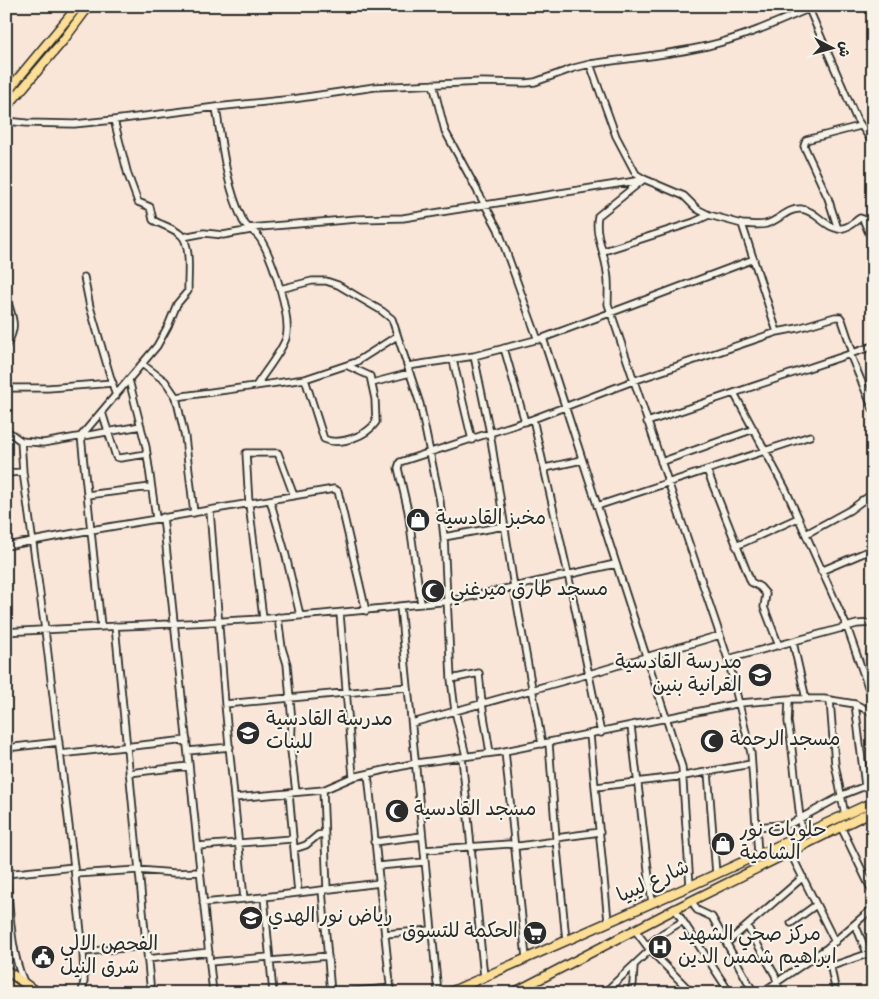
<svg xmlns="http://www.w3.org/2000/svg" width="879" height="999" font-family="Dekko,'Playpen Sans Arabic',sans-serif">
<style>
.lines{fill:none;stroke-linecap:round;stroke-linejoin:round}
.minor-casing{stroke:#2b2b2b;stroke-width:9}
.major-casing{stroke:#2b2b2b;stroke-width:11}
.minor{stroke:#f7f3e8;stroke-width:5.5}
.major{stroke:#fcde96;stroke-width:8}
.labels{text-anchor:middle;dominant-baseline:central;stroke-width:4.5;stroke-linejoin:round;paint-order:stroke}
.poi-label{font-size:20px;fill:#2b2b2b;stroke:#f7f3e8;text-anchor:start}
.street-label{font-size:20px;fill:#2b2b2b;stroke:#f7f3e8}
</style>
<rect width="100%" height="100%" fill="#f9e6d8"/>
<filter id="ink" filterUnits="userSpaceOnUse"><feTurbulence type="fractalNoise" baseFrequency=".02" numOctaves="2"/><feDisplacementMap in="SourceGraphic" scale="10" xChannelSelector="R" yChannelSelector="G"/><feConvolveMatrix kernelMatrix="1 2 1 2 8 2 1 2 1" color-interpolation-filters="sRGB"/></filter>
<g filter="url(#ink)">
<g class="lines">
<g class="minor-casing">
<path id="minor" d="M809,9L856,118L873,143
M590,64L616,136L636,174L644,179L684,196L697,209L709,215L742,224L777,332
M433,84L445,131L498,229L538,340
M216,107C222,145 226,185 243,221C247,229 257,232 261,240C272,258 292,317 286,338C282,351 264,373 256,386
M6,121L26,123L74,124L114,120L216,107L293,99L375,87L481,82L526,83L535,82L574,68L590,64C629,58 669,55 707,46C745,37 780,21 815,6
M644,179L598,216C594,234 605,253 607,272C609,282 608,293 608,304L728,659L751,753L758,854
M742,224C750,224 759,226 766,224C779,221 787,208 801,209C817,210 827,232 843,228C850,227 854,222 860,218L863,219L873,243
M248,228L357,219L403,218L642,180
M838,229L828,198L804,146L806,140L860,126
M183,237L204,233L223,235L251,230
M604,251L694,222L709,215
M84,277L90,307L116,396
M280,289L312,281H326L338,285L382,311L392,319L394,325L420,404L440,501L444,537L451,679L455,711L466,756
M6,296C12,318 19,325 6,346
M543,338L682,767L690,886
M504,348L525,422
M850,354L873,409
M474,356L490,433L514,587L542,744
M453,360L472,440
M142,364L165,381L176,397L185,437L194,513
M408,366L474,356L543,338L754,259
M305,379L324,439C339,446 367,436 376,422L375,399L370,376L348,366
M129,380L146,447L156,518
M372,383L410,373
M6,388H48L113,383
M734,393L786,490L847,627L873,701
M176,397L305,379L356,362L397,336
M102,412L116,457L120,458L147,454
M533,419L568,574L601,733
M647,422L853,353
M6,430L21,441L43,443L141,426
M21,441L23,472L45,630L74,867L83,952L84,981L82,993
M661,462L754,429
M545,468L582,460
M707,470L751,582L760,587L766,594L764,607L779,646
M6,473L23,472
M87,495L151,487
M270,500L285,552L300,615
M862,500L873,503
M597,506L810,436
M210,510L225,704L244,899L264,897L273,993
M163,517L213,993
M806,534L850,510L873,493
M444,537L504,526
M6,546L91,530L334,489L338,491L366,611
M736,546L798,518
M821,571L873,549
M421,604L408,511L398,468L400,462L533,419L633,381L777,332L798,328L835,317H840L842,320L853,353L873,346
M400,606L451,601L615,564
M340,613L353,777
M278,617L282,648L287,664L292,722L291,751L296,792
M263,618L249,504L246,453H278L294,496
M101,626L81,436L157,346L168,326L177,304L188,291V286C188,273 191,244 181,235C174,228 161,225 153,220L150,207L138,202L128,175L114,120
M115,626L151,993
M6,632C103,626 201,624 298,616C332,613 366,611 400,606L438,993
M793,642L806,699
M728,659L857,624L873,623
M451,679L479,673L482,704L490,753
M789,699L788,722L791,741L802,835
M830,700L835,764L845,815
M225,704L408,687
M855,704L865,786
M412,723L589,674L720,635
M631,726L652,903
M590,735L608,921
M549,743L556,838L566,940
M6,748L59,742
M188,751L230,747
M505,751L526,958
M60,754L187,740
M462,757L484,977
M708,772L716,874
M129,773L189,766
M368,774L391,993
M596,787L684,776L751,764
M323,790L327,890
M289,793L298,893
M234,798L323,790L353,777L416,763L500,752L740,703L789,699H824L855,704L873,713
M756,827L790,824L845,794L873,783
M841,827L873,893
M556,838L600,832
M374,842L422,836
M785,842L835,942
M198,846L292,839
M294,849L306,845L318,835L324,834
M424,850L509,844L519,846L556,841
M378,866L424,862
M6,872C10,906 10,952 24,982
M6,874L74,867
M75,874L138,870L175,873L200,872
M322,890L331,993
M264,897L380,883
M692,901L697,910L712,917L754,993
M203,903L244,899
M675,909L730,993
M791,923L816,905
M855,924L867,953
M747,926L775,975L780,993
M635,930L650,950L692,993
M385,934L431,930
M727,943L803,877
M647,946L663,933L683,921
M827,948L836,993
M83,952L145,946
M6,956L10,952L13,944
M147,959L209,952
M270,961L328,956
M210,962L269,957
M832,966L873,952
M331,993L391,988
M604,993L650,950
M630,993L633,984L634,966
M761,993L827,948L873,908"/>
</g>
<g class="major-casing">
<path id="major" d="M6,93L78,6
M6,108L62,42L89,6
M6,970L38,993
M6,982L21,993
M448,993L690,886L873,802
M513,993L675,909L873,811"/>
</g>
<use href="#minor" class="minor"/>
<use href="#major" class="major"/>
</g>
</g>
<defs>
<g id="shop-disc" transform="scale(1.25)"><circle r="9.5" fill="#2b2b2b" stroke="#f7f3e8"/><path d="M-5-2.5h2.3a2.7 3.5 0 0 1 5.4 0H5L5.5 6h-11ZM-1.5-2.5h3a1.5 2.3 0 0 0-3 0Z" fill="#fff"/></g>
<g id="mosque-disc" transform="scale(1.25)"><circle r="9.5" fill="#2b2b2b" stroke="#f7f3e8"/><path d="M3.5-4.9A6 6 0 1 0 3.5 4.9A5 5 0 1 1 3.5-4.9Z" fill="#fff"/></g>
<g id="school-disc" transform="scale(1.25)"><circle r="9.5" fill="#2b2b2b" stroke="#f7f3e8"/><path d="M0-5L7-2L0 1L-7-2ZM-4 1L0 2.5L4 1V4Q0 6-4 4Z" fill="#fff"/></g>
<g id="supermarket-disc" transform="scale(1.25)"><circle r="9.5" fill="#2b2b2b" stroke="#f7f3e8"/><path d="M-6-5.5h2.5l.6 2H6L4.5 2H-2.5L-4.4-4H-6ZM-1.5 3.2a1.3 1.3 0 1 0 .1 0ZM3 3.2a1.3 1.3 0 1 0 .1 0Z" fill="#fff"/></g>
<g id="hospital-disc" transform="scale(1.25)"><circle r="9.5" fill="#2b2b2b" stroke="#f7f3e8"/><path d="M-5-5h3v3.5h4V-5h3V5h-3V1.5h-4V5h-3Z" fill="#fff"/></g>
<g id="civic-disc" transform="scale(1.25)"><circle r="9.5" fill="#2b2b2b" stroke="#f7f3e8"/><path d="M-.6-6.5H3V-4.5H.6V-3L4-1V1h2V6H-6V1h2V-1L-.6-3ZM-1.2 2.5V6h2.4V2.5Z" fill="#fff"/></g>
</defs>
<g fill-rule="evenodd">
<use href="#shop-disc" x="418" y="520"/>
<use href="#mosque-disc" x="433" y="591"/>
<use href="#school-disc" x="760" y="675"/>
<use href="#school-disc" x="248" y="733"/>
<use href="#mosque-disc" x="712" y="741"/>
<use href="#mosque-disc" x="397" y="811"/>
<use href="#shop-disc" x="723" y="844"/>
<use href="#school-disc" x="251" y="918"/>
<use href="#supermarket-disc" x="535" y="933"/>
<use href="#hospital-disc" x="660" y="947"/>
<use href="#civic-disc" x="43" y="957"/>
</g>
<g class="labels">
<g class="poi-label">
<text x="436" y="520">مخبز القادسية</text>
<text x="450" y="591">مسجد طارق ميرغني</text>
<text x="742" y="664" text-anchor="end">مدرسة القادسية<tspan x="742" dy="23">القرانية بنين</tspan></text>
<text x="266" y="721">مدرسة القادسية<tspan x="266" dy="23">للبنات</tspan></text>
<text x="730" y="741">مسجد الرحمة</text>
<text x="414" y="811">مسجد القادسية</text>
<text x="740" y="832">حلويات نور<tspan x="740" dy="23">الشامية</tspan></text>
<text x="268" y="918">رياض نور الهدي</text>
<text x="518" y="933" text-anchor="end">الحكمة للتسوق</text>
<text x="678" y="936">مركز صحي الشهيد<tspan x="678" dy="23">ابراهيم شمس الدين</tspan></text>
<text x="60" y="946">الفحص الالي<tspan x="60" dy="23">شرق النيل</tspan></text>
</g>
<g class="street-label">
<text transform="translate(654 883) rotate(-24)">شارع ليبيا</text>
</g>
</g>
<rect width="879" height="999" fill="none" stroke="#f7f3e8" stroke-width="25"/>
<rect x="12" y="12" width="854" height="974" fill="none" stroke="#2b2b2b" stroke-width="2" filter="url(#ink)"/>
<g transform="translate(832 48) rotate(96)" stroke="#f7f3e8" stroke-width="4" paint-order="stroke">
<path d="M0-4L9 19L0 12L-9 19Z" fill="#2b2b2b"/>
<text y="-8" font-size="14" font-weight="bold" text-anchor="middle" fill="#2b2b2b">ش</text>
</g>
</svg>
